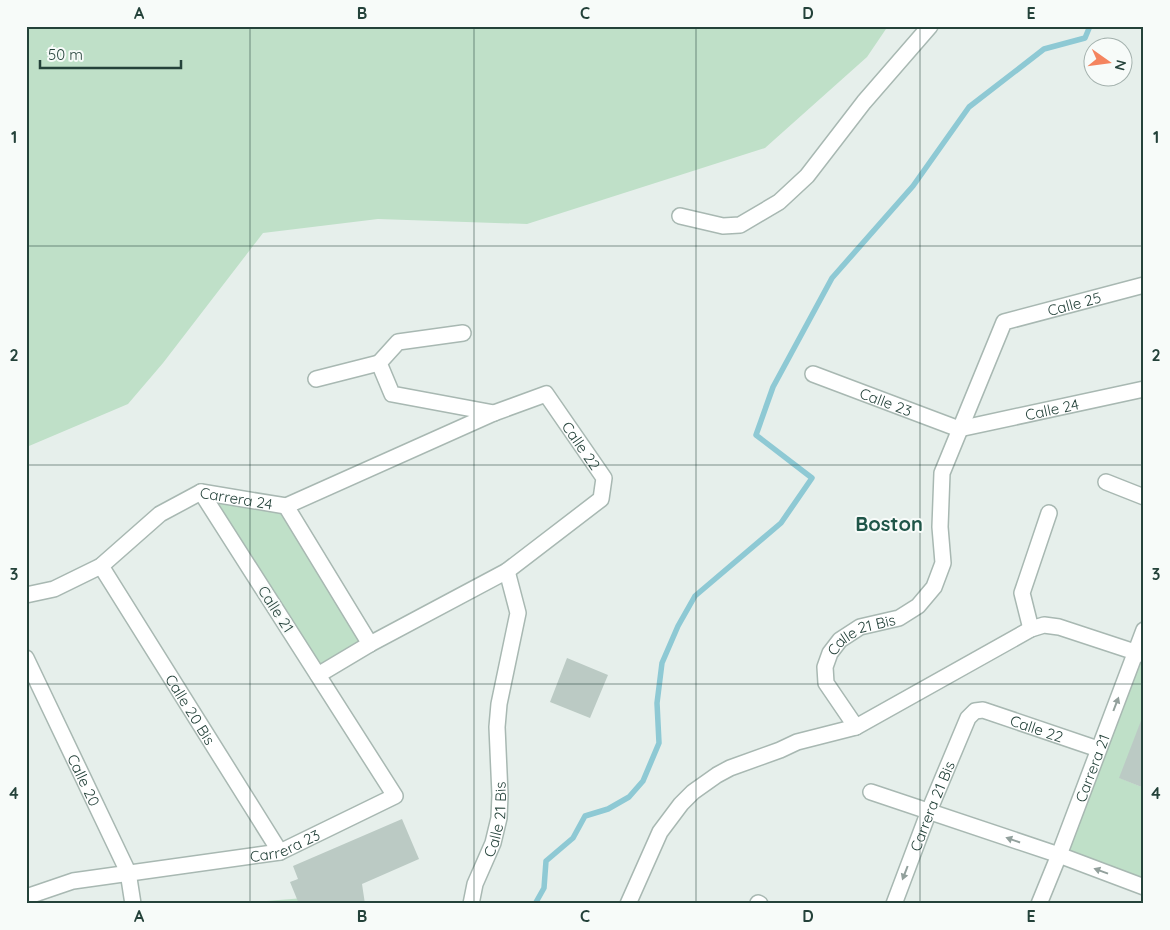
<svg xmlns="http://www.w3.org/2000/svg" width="1170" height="930" font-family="Quicksand,sans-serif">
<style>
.green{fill:#bfe0c8}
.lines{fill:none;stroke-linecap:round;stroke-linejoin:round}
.stream{stroke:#8ec9d4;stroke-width:5.5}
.building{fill:#bbcac4}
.minor-casing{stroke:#a8b8b2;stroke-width:18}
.minor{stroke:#fff;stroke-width:15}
.oneway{fill:#92a09c}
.grid{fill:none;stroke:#24423a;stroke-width:1;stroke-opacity:0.55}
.labels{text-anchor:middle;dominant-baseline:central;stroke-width:4;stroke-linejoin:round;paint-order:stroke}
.street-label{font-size:15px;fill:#24423a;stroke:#f7fbf9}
.district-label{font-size:20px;font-weight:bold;fill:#1f5548;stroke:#f7fbf9}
.neatline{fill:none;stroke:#24423a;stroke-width:2}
.grid-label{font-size:16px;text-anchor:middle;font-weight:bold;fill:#24423a}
</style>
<rect width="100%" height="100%" fill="#e6efeb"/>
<path class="green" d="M26,26H888L867,57L765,148L527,224L378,219L263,233L163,363L128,404L29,446L26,453Z
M201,492L286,506L370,644L318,675Z
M1144,655V714L1120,778L1144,788V887L1059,855L1135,656Z
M329,896V904H228Z"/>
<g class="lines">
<path class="stream" d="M535,904L544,888L546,861L573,838L585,816L608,809L629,797L643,781L659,743L657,703L662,663L678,626L695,596L781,523L812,478L756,435L773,387L832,278L913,186L969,107L1044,49L1085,38L1090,26"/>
</g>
<path class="building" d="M567,658L608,675L590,718L550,702Z
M1142,718H1144V788L1119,778Z
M402,819L419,859L362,884L365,904H299L290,882L298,879L293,866Z"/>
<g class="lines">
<g class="minor-casing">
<g id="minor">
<path d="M680,216L723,226L740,225L779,202L807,176L864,102L930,26"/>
<path d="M463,333L398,342L379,363L392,394L494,413"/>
<path id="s1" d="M813,374L959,429"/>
<path d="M316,379L379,363"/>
<path id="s2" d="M959,429L1144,389"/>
<path d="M1106,482L1144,497"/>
<path d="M286,506L370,644"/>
<path id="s3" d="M101,566L280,852"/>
<path id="s4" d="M26,595L54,589L101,566L160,514L201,492L286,506L494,413L546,394L604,478L601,499L507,571L370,644L318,675"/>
<path d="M1031,629L1022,593L1049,513"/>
<path id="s5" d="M26,658L128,872L133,904"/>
<path d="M856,727L1031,629L1044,625L1059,627L1144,655"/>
<path d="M871,792L1059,855L1144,887"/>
<path id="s6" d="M26,897L73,881L280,852L395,796L201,492"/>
<path d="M758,903L760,904"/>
<path id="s7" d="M471,904L475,884L493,843L499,818L500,795L497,727L499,704L518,613L507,571"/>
<path id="s8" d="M628,904L660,832L681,804L693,792L717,775L730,768L780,750L797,742L856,727L826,683L825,667L830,653L840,640L860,627L899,618L918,606L934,587L943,563L940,527L942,473L1004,322L1144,285"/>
<path id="s9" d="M894,904L929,811L968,718L975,711L983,710L1098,749"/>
<path id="s10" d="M1039,904L1059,855L1144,630"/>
</g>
</g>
<use href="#minor" class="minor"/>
</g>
<defs><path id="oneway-solid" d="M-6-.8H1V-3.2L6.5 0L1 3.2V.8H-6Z" transform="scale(1.25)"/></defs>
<g class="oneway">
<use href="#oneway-solid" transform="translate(1116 704) rotate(-69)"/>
<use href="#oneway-solid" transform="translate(1013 840) rotate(-161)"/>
<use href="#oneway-solid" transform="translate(1101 871) rotate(-160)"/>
<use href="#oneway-solid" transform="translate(905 873) rotate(111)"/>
</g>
<path class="grid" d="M250,26V904M474,26V904M696,26V904M920,26V904M26,246H1144M26,465H1144M26,684H1144"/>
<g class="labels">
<g class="street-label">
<text stroke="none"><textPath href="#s8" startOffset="871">Calle 25</textPath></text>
<text stroke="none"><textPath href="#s1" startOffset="78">Calle 23</textPath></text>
<text stroke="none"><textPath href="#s2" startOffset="95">Calle 24</textPath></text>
<text stroke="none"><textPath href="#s4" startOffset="638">Calle 22</textPath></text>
<text stroke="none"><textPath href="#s4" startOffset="242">Carrera 24</textPath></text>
<text transform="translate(276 609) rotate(57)">Calle 21</text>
<text stroke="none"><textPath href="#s8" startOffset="430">Calle 21 Bis</textPath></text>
<text stroke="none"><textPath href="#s3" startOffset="169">Calle 20 Bis</textPath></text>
<text stroke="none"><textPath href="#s9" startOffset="275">Calle 22</textPath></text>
<text stroke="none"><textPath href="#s10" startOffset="146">Carrera 21</textPath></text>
<text stroke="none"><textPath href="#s5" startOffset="135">Calle 20</textPath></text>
<text stroke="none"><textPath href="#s9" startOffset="105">Carrera 21 Bis</textPath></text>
<text stroke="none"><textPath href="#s7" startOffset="89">Calle 21 Bis</textPath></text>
<text stroke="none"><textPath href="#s6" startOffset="265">Carrera 23</textPath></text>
</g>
<g class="district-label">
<text x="889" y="523">Boston</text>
</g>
</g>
<rect width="1170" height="930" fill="none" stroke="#f7fbf9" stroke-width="55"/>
<g transform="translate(1108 62) rotate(104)"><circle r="24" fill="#f7fbf9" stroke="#a3b1ad"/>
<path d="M0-4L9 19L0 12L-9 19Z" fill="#f4845f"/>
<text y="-8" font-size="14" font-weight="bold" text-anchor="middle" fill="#24423a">N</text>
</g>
<path d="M40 60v8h141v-8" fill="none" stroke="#24423a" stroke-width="2.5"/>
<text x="48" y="60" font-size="15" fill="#24423a" stroke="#f7fbf9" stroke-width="4" paint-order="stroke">50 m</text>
<rect x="28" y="28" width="1114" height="874" class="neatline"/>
<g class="grid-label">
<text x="139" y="19">A</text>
<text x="362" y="19">B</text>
<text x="585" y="19">C</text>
<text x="808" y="19">D</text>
<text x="1031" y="19">E</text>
<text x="14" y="143">1</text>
<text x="1156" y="143">1</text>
<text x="14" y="361">2</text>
<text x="1156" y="361">2</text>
<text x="14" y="580">3</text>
<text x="1156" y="580">3</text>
<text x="14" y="799">4</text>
<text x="1156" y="799">4</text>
<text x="139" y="922">A</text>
<text x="362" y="922">B</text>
<text x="585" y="922">C</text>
<text x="808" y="922">D</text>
<text x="1031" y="922">E</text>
</g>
</svg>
